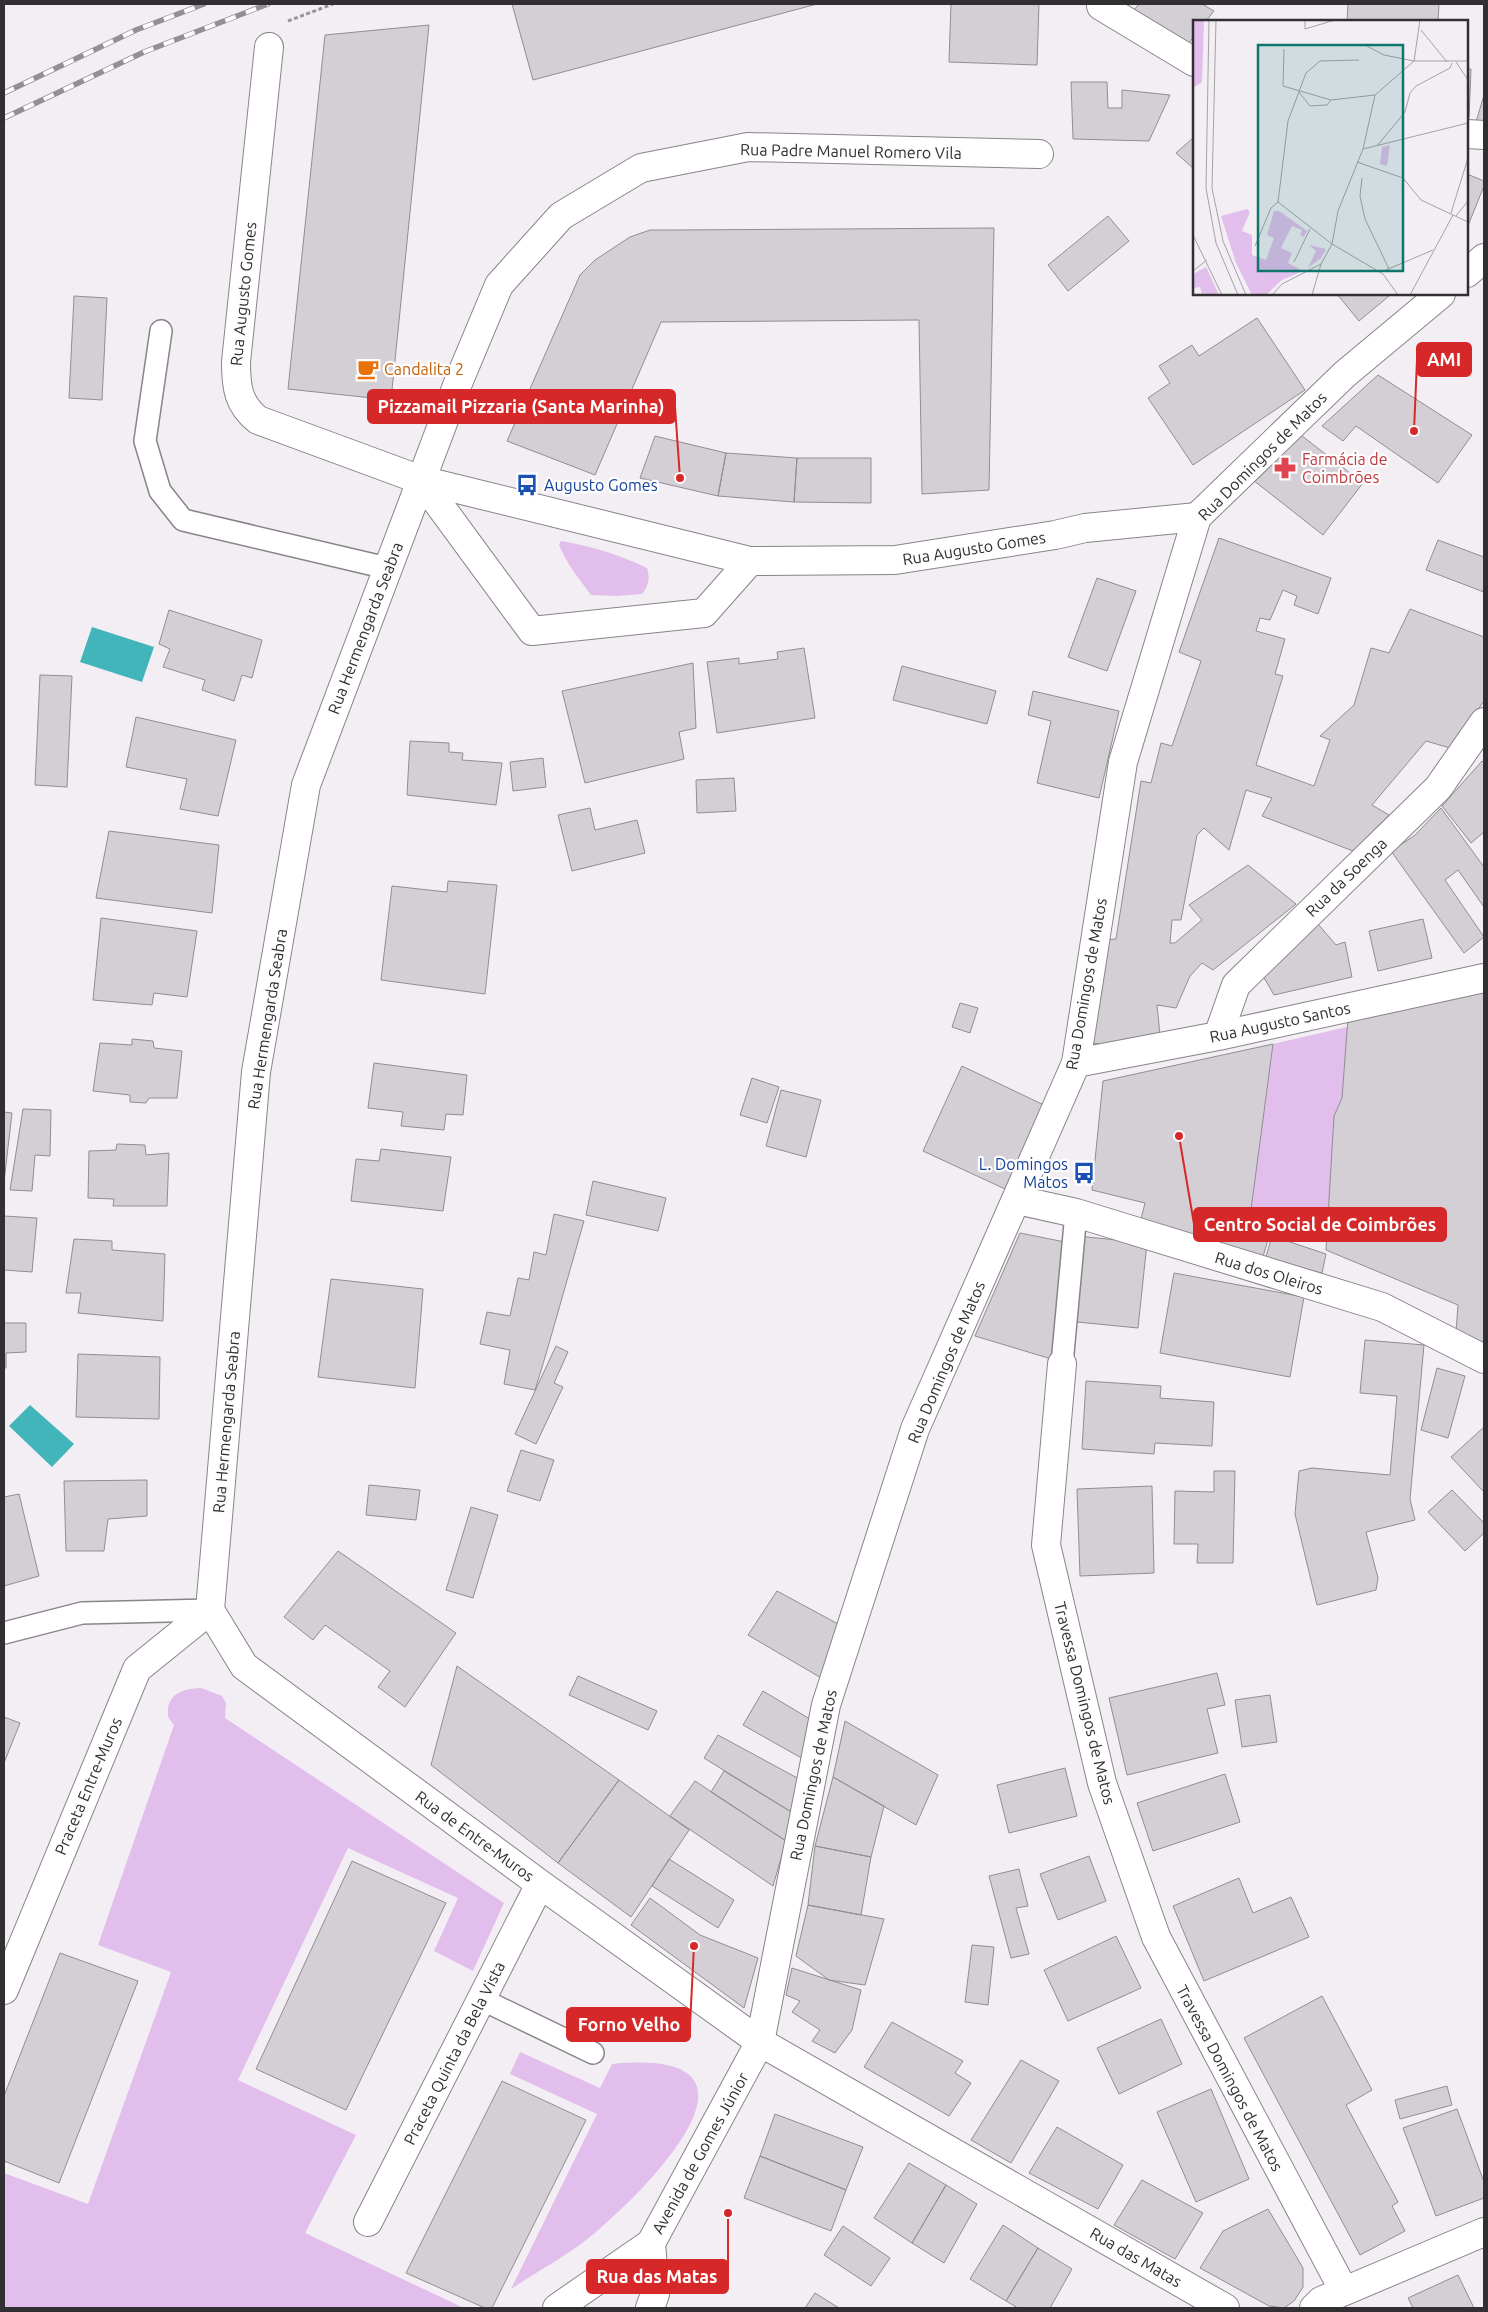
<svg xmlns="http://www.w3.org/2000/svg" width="1488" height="2312" font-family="Ubuntu,sans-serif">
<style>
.green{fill:#e2beec}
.water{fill:#42b5ba}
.building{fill:#d3cfd5;stroke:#918d92}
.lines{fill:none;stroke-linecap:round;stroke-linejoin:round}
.lane-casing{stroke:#888489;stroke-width:24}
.street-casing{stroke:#888489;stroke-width:30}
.secondary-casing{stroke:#888489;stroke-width:30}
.path{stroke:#979398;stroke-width:3;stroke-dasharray:4 2.5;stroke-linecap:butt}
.lane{stroke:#fff;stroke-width:21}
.street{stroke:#fff;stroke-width:28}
.secondary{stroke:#fff;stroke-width:28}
.rail-casing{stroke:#938f94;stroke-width:5.5}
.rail{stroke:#fefdfe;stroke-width:4;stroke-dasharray:11;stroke-linecap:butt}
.labels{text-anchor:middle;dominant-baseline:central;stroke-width:4.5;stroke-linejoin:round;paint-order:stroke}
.street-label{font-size:16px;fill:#312f32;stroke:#fefdfe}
.food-label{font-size:16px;fill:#c56008;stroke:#fefdfe;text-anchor:start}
.health-label{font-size:16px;fill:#be3a42;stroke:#fefdfe;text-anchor:start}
.transit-label{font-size:16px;fill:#164399;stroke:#fefdfe;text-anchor:start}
.inset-road{fill:none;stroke:#a5a2a6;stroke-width:1}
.view{fill:#0f766e;fill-opacity:0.15;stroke:#0f766e;stroke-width:2.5}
.inset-edge{fill:none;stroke:#312f32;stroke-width:2.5}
.leader{fill:none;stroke:#d62828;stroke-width:2}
.callout-dot{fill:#d62828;stroke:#fefdfe;stroke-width:2}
.callout{fill:#d62828;stroke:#d62828;stroke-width:2}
.callout-label{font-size:18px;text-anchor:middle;font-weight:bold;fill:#fff}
</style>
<rect width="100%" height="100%" fill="#f3eef4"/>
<path class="green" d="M561,541C591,546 620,555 647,568C650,578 649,586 642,594L617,596L591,595C579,579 567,564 559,545Z
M1351,1026L1326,1239L1250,1217L1273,1044Z
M201,1688L222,1696L226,1703L225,1718L504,1903L473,1971L434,1951L458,1898L348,1848L238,2080L356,2135L305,2233L464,2308H4V2173L88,2204L171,1972L98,1945L174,1725L168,1717C166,1694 181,1689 201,1688Z
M520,2052L600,2088L612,2064C785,2047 654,2183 596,2232C571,2254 539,2270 511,2289L597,2114L510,2074Z"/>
<path class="water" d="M92,627L154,647L142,682L80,662Z
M30,1405L74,1444L52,1467L9,1426Z"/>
<path class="building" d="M512,4H817L533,80Z
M951,4H1039L1037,65L949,62Z
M1139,4H1202L1214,11L1206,21H1194V36L1184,50L1130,15Z
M1348,4H1439L1438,21H1347Z
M429,25L391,400L288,389L325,35Z
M1467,69H1471L1469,118H1467Z
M1071,82H1107L1108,108H1122V90L1170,95L1149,141L1073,139Z
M1484,95V124L1476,122Z
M1194,137V169L1176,153Z
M1467,174L1484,181V186L1467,228Z
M1108,216L1129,241L1068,291L1048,265Z
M994,228L989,490L922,494L919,320L661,322L595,475L507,441L580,275L595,260L630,237L650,230H674Z
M1337,294H1387L1389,296L1359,321Z
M74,296L107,298L102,400L69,398Z
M1257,318L1305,390L1193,465L1148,398L1170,383L1159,366L1192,345L1199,356Z
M1378,375L1472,435L1438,483L1356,426L1343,441L1322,426Z
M1293,429L1363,483L1323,535L1253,480Z
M655,436L726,453L718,496L640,478Z
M726,453L797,458L794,502L718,496Z
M797,458H871V503L794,502Z
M1219,538L1331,578L1318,614L1294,605L1297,596L1283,590L1270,620L1260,618L1256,631L1285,639L1275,674L1283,676L1256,765L1314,786L1330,740L1320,736L1354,705L1371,648L1389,653L1410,609L1484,637V701L1450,748L1426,741L1372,805L1389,815L1353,851L1262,816L1272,798L1246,790L1229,850L1204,828L1197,835L1181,920H1172L1170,943H1175L1202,920L1189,905L1248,865L1296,904L1213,970L1202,963L1190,976L1176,1008L1157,1005L1160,1035L1126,1048L1086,1042L1104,940L1116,939L1141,781L1151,783L1161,743L1172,746L1201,661L1179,652Z
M1438,540L1484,557V592L1426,570Z
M1097,578L1136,591L1107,671L1068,657Z
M169,610L262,640L252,678L242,675L234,701L202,690L205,680L163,667L170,649L159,644Z
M804,648L815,718L717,733L707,662L739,658V664L778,659L777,652Z
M693,663L696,728L679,732L684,759L585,783L562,691Z
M902,666L996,691L987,724L893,700Z
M40,675L72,676L67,787L35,785Z
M1033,691L1119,711L1099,798L1037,783L1051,721L1028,715Z
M136,717L236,740L218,816L180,809L187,779L126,767Z
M410,741L449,743V752L463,753L462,760L502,763L496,805L407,795Z
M543,758L546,787L513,791L510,762Z
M1482,761L1484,763V832L1471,843L1442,806Z
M734,778L736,811L697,813L696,780Z
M590,808L595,830L637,820L645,853L572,871L558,815Z
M1441,808L1484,867V907L1458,870L1445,880L1484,937L1464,953L1391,851L1414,836Z
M109,831L219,845L212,913L96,898Z
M448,881L497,885L485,994L381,980L392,886L447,892Z
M101,918L197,931L187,997L154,993L152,1005L93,1000Z
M1423,919L1432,958L1378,971L1369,931Z
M1318,924L1336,945L1345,942L1352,977L1274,995L1263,976Z
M1484,986V1343L1456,1332L1458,1305L1326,1250L1334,1116L1342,1098L1348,1018Z
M960,1003L978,1008L970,1033L952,1027Z
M132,1039L153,1041L154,1048L182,1051L177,1098H149L146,1103L130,1102V1095L93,1091L100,1043L132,1045Z
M1273,1044L1250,1217L1273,1223L1262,1260L1140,1223L1145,1203L1092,1190L1103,1081Z
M374,1063L467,1075L463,1115L446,1114L444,1130L401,1126L403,1112L368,1108Z
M962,1066L1044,1105L1005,1189L923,1151Z
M752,1078L779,1087L767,1123L740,1115Z
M781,1090L821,1100L806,1157L766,1146Z
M23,1109L51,1110L50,1156L35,1155L32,1191L10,1190Z
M4,1112L12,1113L4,1182Z
M117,1144L145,1145L146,1155L169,1153L167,1206H113L114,1199L88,1198L89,1151L116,1150Z
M381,1149L451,1157L443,1211L351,1201L356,1159L379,1161Z
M593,1181L666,1198L658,1231L586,1215Z
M554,1214L584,1221L546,1354L535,1390L504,1384L510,1350L480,1344L487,1312L510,1316L518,1278L529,1280L534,1252L546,1255Z
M4,1216L37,1218L32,1272L4,1270Z
M1020,1233L1065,1242L1058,1361L975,1336Z
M1077,1236L1147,1243L1138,1328L1067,1321Z
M1272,1236L1326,1254L1322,1273L1265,1260Z
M74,1239L112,1241V1250L165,1254L163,1321L78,1313L81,1293H66Z
M1174,1273L1304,1297L1290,1377L1160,1353Z
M331,1279L423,1289L415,1388L318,1377Z
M4,1323H26V1352L6,1353V1368H4Z
M1365,1340L1424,1345L1410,1499L1415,1520L1366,1532L1378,1578L1376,1590L1317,1605L1295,1514L1299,1471L1312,1468L1390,1475L1397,1396L1360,1393Z
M556,1346L568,1352L554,1383L563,1387L536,1444L515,1434Z
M78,1354L160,1357L159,1419L76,1417Z
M1437,1368L1465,1376L1448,1438L1421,1430Z
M1086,1381L1161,1386L1160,1398L1214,1402L1212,1446L1155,1443L1154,1454L1082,1449Z
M1484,1427V1492L1451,1457Z
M521,1450L554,1460L540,1501L507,1491Z
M1214,1471H1235L1233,1563H1197L1198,1544H1174L1175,1491L1214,1492Z
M147,1480V1516L108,1519L104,1551H66L64,1481Z
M369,1485L420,1490L416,1520L366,1515Z
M1152,1486L1154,1573L1080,1576L1077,1489Z
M1452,1490L1484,1523V1533L1465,1551L1428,1512Z
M19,1494L39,1576L4,1586V1497Z
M471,1507L498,1515L473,1598L446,1590Z
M338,1551L456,1633L405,1707L378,1687L390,1671L325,1625L313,1640L284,1617Z
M777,1591L840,1625L823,1679L748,1635Z
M457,1666L619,1780L558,1863L431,1765Z
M1217,1673L1225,1705L1207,1709L1218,1753L1127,1775L1109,1698Z
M578,1676L657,1711L648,1730L569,1695Z
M763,1691L815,1722L805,1760L743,1725Z
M1270,1695L1277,1742L1242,1747L1235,1700Z
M4,1717L20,1723L4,1763Z
M845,1721L938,1775L916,1825L833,1777Z
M718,1735L801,1780L793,1813L704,1758Z
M1065,1768L1077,1816L1009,1833L997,1785Z
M724,1771L793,1813L786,1841L711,1792Z
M1225,1774L1240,1822L1153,1851L1137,1803Z
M833,1777L884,1806L871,1857L815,1846Z
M619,1780L689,1830L631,1917L558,1863Z
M695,1781L786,1841L773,1886L670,1816Z
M815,1846L871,1857L861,1915L808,1905Z
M1089,1856L1106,1901L1058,1920L1040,1874Z
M669,1859L734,1900L718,1928L652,1886Z
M352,1861L446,1903L346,2110L256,2069Z
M1019,1869L1028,1906L1016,1908L1029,1954L1011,1958L989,1876Z
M1239,1878L1253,1913L1291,1897L1309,1937L1204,1981L1173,1906Z
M650,1898L700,1935L758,1958L744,2008L631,1925Z
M808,1905L884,1919L865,1985L829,1980L796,1956Z
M1116,1936L1141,1988L1068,2021L1044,1970Z
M972,1945L994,1947L988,2005L965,2002Z
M60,1953L138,1981L59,2183L4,2161V2096Z
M792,1968L861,1990L852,2030L835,2053L812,2041L820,2030L792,2012L800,2001L786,1995Z
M1322,1996L1372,2090L1346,2105L1398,2202L1392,2206L1405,2231L1360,2255L1244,2038Z
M1161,2019L1182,2064L1119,2094L1097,2048Z
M892,2022L963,2061L955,2073L971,2083L949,2116L864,2067Z
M1021,2060L1059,2081L1011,2163L971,2140Z
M502,2081L586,2120L492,2308H485L406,2273Z
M1447,2086L1452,2105L1400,2119L1395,2100Z
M1211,2089L1249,2179L1196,2202L1157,2112Z
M1457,2109L1484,2182V2198L1436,2216L1403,2128Z
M775,2114L863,2147L846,2190L760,2156Z
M1057,2127L1123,2165L1098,2209L1029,2173Z
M760,2156L846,2190L831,2231L744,2198Z
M909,2163L946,2185L912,2243L874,2218Z
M1142,2180L1203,2213L1175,2259L1114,2225Z
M946,2185L977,2204L944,2263L912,2243Z
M1268,2209L1303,2268V2287L1294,2301L1284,2308L1269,2306L1200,2268L1223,2231Z
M1003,2225L1038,2248L1006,2301L970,2279Z
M843,2226L890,2258L871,2286L824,2255Z
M1038,2248L1072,2269L1050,2308H1018L1006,2301Z
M1458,2275L1474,2308H1413L1408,2298Z
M815,2293L839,2308H805Z"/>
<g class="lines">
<g class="lane-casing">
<path id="lane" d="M161,331L145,441L160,491L183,520L387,568
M1062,1364L1076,1213
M4,1633L82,1613L210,1610
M481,1999L593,2053"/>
</g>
<g class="street-casing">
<path id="street" d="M1101,6L1194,62
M269,47L236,362C236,387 238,404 258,420L421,480L750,561L895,560L1055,535L1085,528L1197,517
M1467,134L1484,135
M421,480L532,631L704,613L750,561
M1218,1036L1236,985L1438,788L1484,722
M1076,1063L1218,1036L1484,978
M1017,1200L1076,1213L1382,1307L1484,1359
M1062,1364L1046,1545L1102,1783L1156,1937L1344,2291
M210,1610L256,1072L306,785L458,383L499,285L561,216L641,168L748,147L1039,154
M210,1610L244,1666L540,1884L760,2042L1225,2308
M4,1990L137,1669L210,1610
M368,2222L540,1884
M650,2308L655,2294L651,2243
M1314,2308L1321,2301L1484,2232"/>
</g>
<g class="secondary-casing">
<path id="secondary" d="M1467,273L1484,258
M557,2308L651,2243L760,2042L826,1705L915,1429L1076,1063L1123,762L1197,517L1345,374L1441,294"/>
</g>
<path class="path" d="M288,21L333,4"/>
<use href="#lane" class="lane"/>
<use href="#street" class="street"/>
<use href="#secondary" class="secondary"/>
<g class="rail-casing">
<path id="rail" d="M4,93L136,30L204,4
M4,118L144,52L268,4"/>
</g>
<use href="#rail" class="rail"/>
</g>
<defs>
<g id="cafe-bare" transform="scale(1.725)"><path d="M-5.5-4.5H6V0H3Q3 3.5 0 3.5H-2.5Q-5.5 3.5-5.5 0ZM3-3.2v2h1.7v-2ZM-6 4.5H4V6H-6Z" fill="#e8710a" stroke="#fefdfe" stroke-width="2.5" paint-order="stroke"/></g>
<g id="pharmacy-bare" transform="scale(1.725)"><path d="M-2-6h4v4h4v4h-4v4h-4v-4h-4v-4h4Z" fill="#e0444e" stroke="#fefdfe" stroke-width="2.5" paint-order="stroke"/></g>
<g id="bus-bare" transform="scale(1.725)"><path d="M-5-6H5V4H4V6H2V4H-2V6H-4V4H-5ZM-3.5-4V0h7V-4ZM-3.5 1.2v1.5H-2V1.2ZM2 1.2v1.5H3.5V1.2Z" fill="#1a4fb4" stroke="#fefdfe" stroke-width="2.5" paint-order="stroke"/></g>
</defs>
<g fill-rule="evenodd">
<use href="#cafe-bare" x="368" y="369"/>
<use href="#pharmacy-bare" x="1285" y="468"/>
<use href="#bus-bare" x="527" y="485"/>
<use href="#bus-bare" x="1084" y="1173"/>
</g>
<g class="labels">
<g class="street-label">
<text transform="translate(851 151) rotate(1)">Rua Padre Manuel Romero Vila</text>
<text transform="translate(243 294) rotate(-84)">Rua Augusto Gomes</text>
<text transform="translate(1262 456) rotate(-45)">Rua Domingos de Matos</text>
<text transform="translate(974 548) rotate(-9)">Rua Augusto Gomes</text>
<text transform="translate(365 628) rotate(-69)">Rua Hermengarda Seabra</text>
<text transform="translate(1346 877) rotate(-44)">Rua da Soenga</text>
<text transform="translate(1086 984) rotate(-80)">Rua Domingos de Matos</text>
<text transform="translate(267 1019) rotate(-81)">Rua Hermengarda Seabra</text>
<text transform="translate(1280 1022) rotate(-12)">Rua Augusto Santos</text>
<text transform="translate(1269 1273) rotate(17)">Rua dos Oleiros</text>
<text transform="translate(946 1362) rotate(-67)">Rua Domingos de Matos</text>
<text transform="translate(226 1422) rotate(-85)">Rua Hermengarda Seabra</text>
<text transform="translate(1085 1703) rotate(76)">Travessa Domingos de Matos</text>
<text transform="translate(813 1775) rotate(-78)">Rua Domingos de Matos</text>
<text transform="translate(88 1786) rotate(-67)">Praceta Entre-Muros</text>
<text transform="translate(475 1836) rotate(36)">Rua de Entre-Muros</text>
<text transform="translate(454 2053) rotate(-63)">Praceta Quinta da Bela Vista</text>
<text transform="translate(1230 2078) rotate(62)">Travessa Domingos de Matos</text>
<text transform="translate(700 2153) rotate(-61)">Avenida de Gomes Júnior</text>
<text transform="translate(1136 2257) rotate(30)">Rua das Matas</text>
</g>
<g class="food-label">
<text x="384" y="369">Candalita 2</text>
</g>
<g class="health-label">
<text x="1302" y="459">Farmácia de<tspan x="1302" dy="18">Coimbrões</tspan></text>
</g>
<g class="transit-label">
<text x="544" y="485">Augusto Gomes</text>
<text x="1068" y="1164" text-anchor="end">L. Domingos<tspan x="1068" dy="18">Matos</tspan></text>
</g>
</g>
<g transform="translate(1193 20)">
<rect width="275" height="275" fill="#f3eef4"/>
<path d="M0,0H11L9,62L0,68ZM197,125L194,146L187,144L189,127ZM54,189L57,192L49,211L59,215V235L73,240L81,218L74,215L81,191H86L114,211L111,217L107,215L109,210L99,206L88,228L99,233L95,243L110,251L89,260L73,275H59L43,243L28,196ZM116,225L133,229L128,238L115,248L123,231ZM13,247L26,275H9L7,267L1,268L0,275V254Z" fill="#e2beec"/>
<path class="inset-road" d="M16,0L13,168L23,223L45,275M23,0L19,168L30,221L53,275M112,0V9L142,0M228,10L254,42M172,25L191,35L221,41M91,29L90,66L138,80L182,75M221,41L227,0M263,42L275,60M106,72L117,86L134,85L138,80M184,126L212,92L217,73L223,66L257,48L259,43M170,129L275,103M164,142L210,158L228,180L275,202M169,158L167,176L172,199L196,249M85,182L95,101L113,53L127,41L166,40M85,182L139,224L190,254L205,275M258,193L275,138M263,196L275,181M0,215L29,275M62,226L78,188L85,182M101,242L117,209M193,250L240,230M0,251L14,240M79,275L89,264L128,244L139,224L145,191L170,129L182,75L221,41H275M119,275L128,244M217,275L260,195"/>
<path class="view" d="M65,25H210V251H65Z"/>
<rect width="275" height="275" class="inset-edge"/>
</g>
<path class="leader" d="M1414 431L1417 360M680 478L675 407M1179 1136L1194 1224M694 1946L690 2025M728 2213L728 2276"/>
<g class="callout-dot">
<circle cx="1414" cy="431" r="5"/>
<circle cx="680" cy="478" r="5"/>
<circle cx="1179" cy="1136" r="5"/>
<circle cx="694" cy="1946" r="5"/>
<circle cx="728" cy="2213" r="5"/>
</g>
<g class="callout">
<rect x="1417" y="343" width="54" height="33" rx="5"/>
<rect x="368" y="390" width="307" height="33" rx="5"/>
<rect x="1194" y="1208" width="252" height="33" rx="5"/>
<rect x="567" y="2008" width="123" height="33" rx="5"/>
<rect x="587" y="2260" width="141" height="33" rx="5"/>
</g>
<g class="callout-label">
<text x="1444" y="366">AMI</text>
<text x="521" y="413">Pizzamail Pizzaria (Santa Marinha)</text>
<text x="1320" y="1231">Centro Social de Coimbrões</text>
<text x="629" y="2031">Forno Velho</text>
<text x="657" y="2283">Rua das Matas</text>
</g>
<rect width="1488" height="2312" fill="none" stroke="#312f32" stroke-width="10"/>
</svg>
